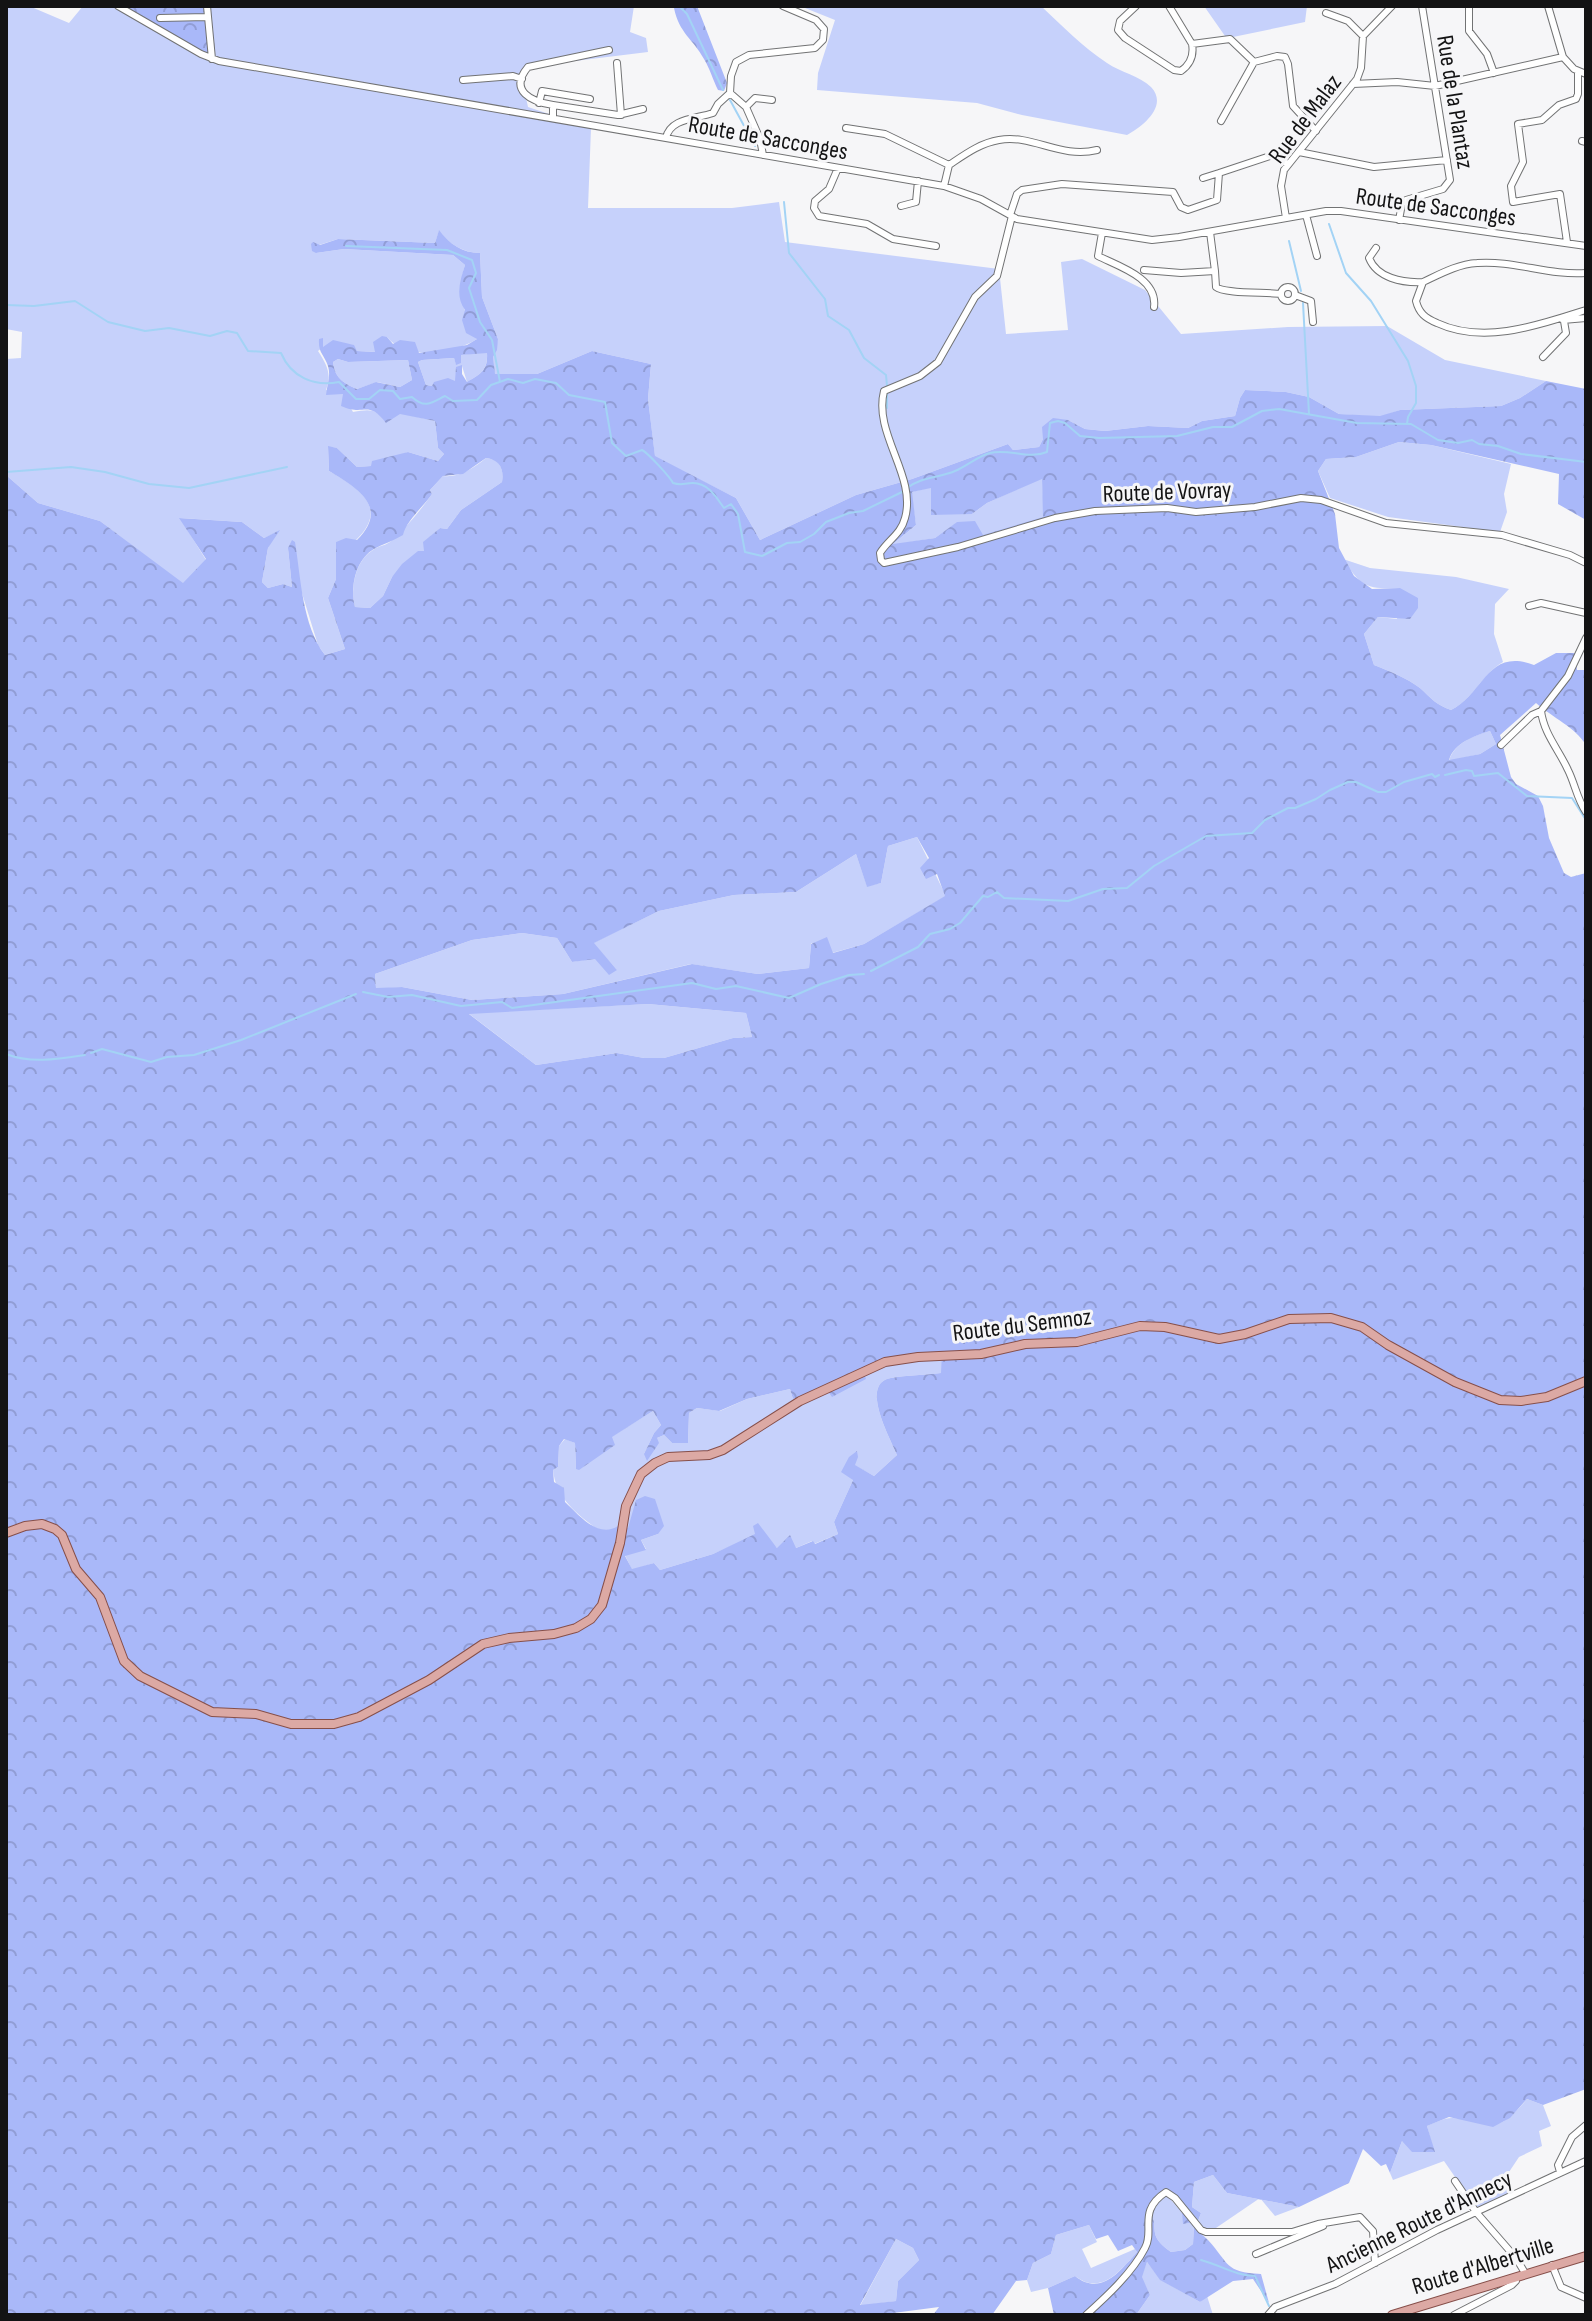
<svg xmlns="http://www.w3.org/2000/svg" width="1592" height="2321" font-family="'Sofia Sans Condensed',sans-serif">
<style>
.green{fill:#c6d1fb}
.forest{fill:url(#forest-crowns);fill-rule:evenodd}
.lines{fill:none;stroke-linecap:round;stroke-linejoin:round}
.stream{stroke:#a3d3f5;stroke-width:2}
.minor-casing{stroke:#727374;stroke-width:8}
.major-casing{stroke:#864f4a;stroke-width:10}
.minor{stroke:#fff;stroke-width:6}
.major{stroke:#dca9a4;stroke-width:8}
.labels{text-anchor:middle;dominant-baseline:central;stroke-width:6;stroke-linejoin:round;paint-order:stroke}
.street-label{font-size:24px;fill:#131314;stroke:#f6f6f8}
</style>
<defs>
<pattern id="forest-crowns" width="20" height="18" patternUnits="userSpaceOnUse" patternTransform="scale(2)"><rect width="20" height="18" fill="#a9b8f9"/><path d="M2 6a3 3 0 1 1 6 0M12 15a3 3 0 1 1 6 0" fill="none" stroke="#919dd5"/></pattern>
</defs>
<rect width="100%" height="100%" fill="#f6f6f8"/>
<path class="green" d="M6,6H29L69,23L83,6H122L216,61L211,6H634L630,32L646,38L648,52L526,67L522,79L528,107L591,128L588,208H732L779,202L785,242L999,269L1006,334L1068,330L1061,262L1082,259L1145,290L1181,334L1288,327L1387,326L1445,360L1546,381L1520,398L1501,406L1400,410L1380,417L1339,414L1309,397L1286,392L1245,390L1240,398L1235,416L1202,421L1188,428L1148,426L1105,431L1085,429L1068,420L1043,439L1039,447L1013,450L1008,444L912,479L856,495L760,540L736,498L655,457L648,399L651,364L592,351L537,374H494L493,357L498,339L482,297L480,253C464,253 449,244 439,231L435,243L338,239L319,245L316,253L344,249L453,255L465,265C456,293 464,313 477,339C453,354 407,361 387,337H382L376,352L357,351L353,345C342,343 327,343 318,351C327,365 332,374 326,390L343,394L353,412C370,409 375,408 386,422L400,413L435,421L438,448L444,454L438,461L408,452L372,466L357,467L337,448L328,447L329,471C358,488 390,507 356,540L336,542V579L328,598L345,649L325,655L318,645L288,548L292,587L283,584L268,588L262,582L268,548L275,533L264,538L242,522L180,518L206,560L183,584L100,521L38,503L6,475V359L21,358L22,332L6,329Z
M800,6H1041C1062,26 1083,47 1107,63C1120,72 1140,76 1151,87C1169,106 1142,127 1127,135L1022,115L977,103L817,90L818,73L835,20Z
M1204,6H1307L1305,22L1233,37L1225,36Z
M487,352C488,370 481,374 467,382L462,366L455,382L432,386L426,385L418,362L422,360L454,358L456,364L460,355Z
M338,359L348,362L408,360L412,380L400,387L377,382L357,389C343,383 335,378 333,362Z
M1399,442L1431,445L1511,464L1504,494L1507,512L1500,532L1388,517L1330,498L1318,471L1326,459L1356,457Z
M486,458C500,460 504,468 502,482L461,510L447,529L440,528L424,542V551L392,577L383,596L370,608L355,607C350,588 355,561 373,550C378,546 384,546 390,542C406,528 420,511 432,494L430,490L443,476C459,478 474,468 486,458Z
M1042,478L1044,517L982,536L958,522L935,538L892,545L916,525L911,492L932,487L972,514L987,503Z
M1343,559L1370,568L1456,577L1509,589L1495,604L1494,634L1503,662C1481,675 1474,699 1451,710C1436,705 1431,698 1420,688C1407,678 1389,671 1374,665L1364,634L1378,617L1397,619L1400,588C1367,589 1362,588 1343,559Z
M1490,731L1496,744L1480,754L1449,761C1454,743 1473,736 1490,731Z
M917,837L946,896L864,944L832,953L811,943L809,968L758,974L691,964L563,994L472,1000L402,987L376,989L375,974L472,940L522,933L557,938L572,962L595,958L617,970L593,943L659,911L734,895L796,892L856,854L867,886L881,883L888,846Z
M648,1004L746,1013L752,1037L733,1038L664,1058H644L617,1053L536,1065L468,1013Z
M942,1352V1373C925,1375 907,1375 891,1378C859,1383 890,1438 897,1455L874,1476L854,1465L849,1457L853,1480L834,1522L838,1534L814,1544L812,1541L796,1548H777L763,1532L713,1554L660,1570L654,1563L632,1570L625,1555L646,1549L641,1540L658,1534L628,1528L600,1531C578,1515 556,1499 553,1470L558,1467L559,1446L565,1439L575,1443L576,1469L611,1437L653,1411L661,1425L654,1433L644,1454L657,1438L664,1435L672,1443H688L689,1413L697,1408L720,1411L747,1399L790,1389L793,1399L825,1387L876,1361L905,1353Z
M1527,2099L1543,2105L1551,2126L1539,2131L1542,2146L1519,2157L1505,2178L1510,2194L1477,2209L1444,2161L1393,2180L1390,2173L1402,2141L1434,2152L1427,2126C1434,2123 1444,2118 1452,2118C1494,2120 1493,2139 1527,2099Z
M1213,2175L1227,2193L1299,2207L1275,2216L1260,2198L1213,2230L1203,2229L1198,2221L1201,2213L1192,2207L1194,2182Z
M1163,2191L1194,2226L1193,2244L1185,2250L1171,2252C1145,2234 1161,2229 1149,2208Z
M1089,2225L1097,2242L1082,2249L1091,2268L1135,2249L1137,2252C1120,2271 1101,2296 1075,2276L1048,2288L1031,2292L1027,2280L1033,2263L1051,2254L1056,2235Z
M896,2239L913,2248L919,2260L898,2281L896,2301L860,2306Z
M1147,2262L1161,2280L1200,2302L1207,2296L1213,2315H1136L1150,2295L1141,2277Z"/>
<path class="forest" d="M122,6H211L216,62Z
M670,6H697L727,83L724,91L718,90C713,80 710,69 704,59C693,39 679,33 674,8Z
M439,230C449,244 463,253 480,253L482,297L498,339L497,350L493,357L495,374H537L592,351L651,364L648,399L655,456L736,498L760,540L856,495L912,479L1008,444L1013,450L1039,447L1043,439L1042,427L1053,418L1068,420L1085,429L1105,431L1148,426L1188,428L1202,421L1235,416L1240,398L1245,390L1286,392L1309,397L1339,414L1380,416L1400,410L1501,406L1520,398L1546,381L1586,389V520L1558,504L1559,474L1431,445L1399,442L1356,457L1326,459L1318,471L1335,514L1339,548L1354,576L1372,589L1400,588L1418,598V608L1410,619L1378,617L1364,634L1374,665C1389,671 1407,678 1420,688C1431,698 1436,705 1451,710C1484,694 1487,647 1534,665L1556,653H1575L1577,670H1586V745C1575,727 1553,718 1536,703L1500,735L1511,777L1516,784L1538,796L1543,806L1549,838L1564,873L1571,877L1586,873V2089L1543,2105L1527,2099L1510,2118L1493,2127L1449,2117L1427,2126L1435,2152H1412L1402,2141L1390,2173L1386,2164L1381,2166L1363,2149L1349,2183L1299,2207L1227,2193L1213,2175L1194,2182L1192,2207L1201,2213L1198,2221L1183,2224L1182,2211L1164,2192L1149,2208C1161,2229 1145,2234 1171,2252L1185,2250L1193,2244L1194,2226C1198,2232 1203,2235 1208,2240C1230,2264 1224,2272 1261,2274L1269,2303L1253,2279L1233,2281L1200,2302L1160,2280L1147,2262L1142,2277L1150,2295L1136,2315H1054L1048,2288L1075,2276C1101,2297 1120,2271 1137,2252L1132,2245L1118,2251L1108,2235L1096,2239L1089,2225L1056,2235L1051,2254L1033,2263L1027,2280L1016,2281L992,2315H933L939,2307L878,2315H6V475L38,503L100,521L183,583L206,559L179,518L242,522L264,538L280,530L268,548L262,582L268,588L283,584L292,587L288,548L292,540L295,542C301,578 302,625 325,655L345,649L328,598L336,579V542L346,538L357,540C390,507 357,488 329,471L328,446L337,448L357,467L371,466L372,461L408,452L438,461L444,454L438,448L435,421L400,414L386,423C367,399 365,417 341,406L343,394L326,395C327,385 331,376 328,366C324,354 318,353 319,339L323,338V347L333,340L354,345L357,351L375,352L373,342L382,336L387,337L393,344L400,340L415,342L419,353L467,345L477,339L466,333L462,320L465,310C455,296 460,281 465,265L453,255L344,249L316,253L312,251L311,244L313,242L320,245L338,239L435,243ZM487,353C488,370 481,374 467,382L462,374V365L456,367L455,381L448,378L434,382L432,386L426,385L418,362L422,360L454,358L456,365L461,363V355ZM338,359L348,362L408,360L412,380L400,387L376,382L357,389C343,383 335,378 333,362ZM486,458C500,460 504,469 502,482L461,510L447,529L440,528L423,542L424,551H418L402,564L392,577L383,596L370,608L355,607C350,588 355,560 374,549C383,544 393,541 403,535C406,521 424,506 432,494L430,490L443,476L463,474ZM1042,479L1043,517L983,535L975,521L957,522L935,538L893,544L916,525L912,492L931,488V515L972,514L987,503ZM1490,731L1496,744L1480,754L1449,760C1454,743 1474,736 1490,731ZM917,837L929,858L920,868L926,879L937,874L945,896L864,944L833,953L827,937L811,944L809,968L758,974L692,964L563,994L472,1000L402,987L376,988L375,974L472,940L522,933L557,938L572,962L595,959L609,975L617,970L594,943L659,911L734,895L796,892L856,854L867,887L881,883L888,846ZM648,1004L746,1013L752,1037L733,1038L664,1058H644L617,1053L536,1065L469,1014ZM942,1352L941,1373C925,1375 907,1375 891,1378C859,1383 890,1438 897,1455L874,1476L855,1465L858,1457L857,1451L849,1457L841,1472L853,1480L834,1522L838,1534L815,1544L813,1541L796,1548L790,1535L777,1548L758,1523L753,1526L755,1534L713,1554L660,1570L654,1563L632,1569L625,1556L646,1550L641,1540L658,1534L664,1526L655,1499L645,1496L636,1500L628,1528L618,1526C598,1539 579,1515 565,1502L564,1488L554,1482L553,1470L558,1467L559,1446L564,1439L575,1443L576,1469L579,1470L615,1445L612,1437L653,1411L661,1425L654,1433L644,1454L647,1461L659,1443L657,1438L664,1435L672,1443H688L689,1413L697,1408L719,1411L747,1399L790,1389L793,1399L825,1387L832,1397L866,1379L862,1368C887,1356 914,1352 942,1352ZM896,2239L913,2248L919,2260L898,2281L896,2301L860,2305Z"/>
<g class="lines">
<path class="stream" d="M679,6L687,14L723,90
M730,100L755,146
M784,202L789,253L825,299L828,316L849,330L864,358L886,375L887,386
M1329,224L1346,273L1371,301L1408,361L1416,386V403L1408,417L1407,424
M1289,241L1301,291
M346,246L447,250L472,260L476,273L469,288L480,322L492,340L500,382
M1303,303L1309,414
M6,305L34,306L75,301L108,322L145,331L169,328L210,336L227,331L237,333L248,351L281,353C291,377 314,387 339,382L356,399H369L380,390L393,391L400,399L412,397C425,409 431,403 445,396L453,401L477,400L491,385L508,379L523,383L535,379L556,383L569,395L605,402L612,443L626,456L642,450C648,453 670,477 673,483C682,486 684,483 693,483C708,483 716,497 724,508L731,504L738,514L745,552L762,556L787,543L800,542L814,534L826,522L849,513L863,511L902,492
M887,408V393
M6,472L71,467L105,472L149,484L189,488L287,467
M907,488C921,477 939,478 955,471C967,466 978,456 990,453C1009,448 1028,460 1047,452L1050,423L1058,421L1065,423L1080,436L1099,438L1177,436L1213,427H1232L1262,411L1279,409L1357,423L1411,424L1438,440L1458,443L1472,440L1479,444L1498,446L1521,454L1586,462
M1445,775L1466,770L1472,771L1474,776L1498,773L1527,796L1572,798L1586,820
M871,971L918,947L930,934L950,929L960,923L983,896L988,897L997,892L1004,898L1068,901L1103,889L1127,888L1154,866L1206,836L1252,833L1265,820L1288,808H1295L1316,799L1330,790L1348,782H1356L1378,792H1386L1404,782L1432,774L1435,777L1439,775
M363,992L388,997L412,995L461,1006L502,1002L512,1008L692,983L716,989L736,986L789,998L821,984L849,975L864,974
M91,1053L102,1049L151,1062L167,1057L194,1055L241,1040L356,994
M6,1054C31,1064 59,1059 85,1055
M1201,2260C1220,2265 1236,2276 1255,2276L1269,2306"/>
<g class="minor-casing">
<path id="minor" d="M118,6L201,54L219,61L944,186L981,199L1017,219L1152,240L1179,237L1326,211H1341L1586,246
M207,6L212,59
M1136,6L1120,21L1118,30L1125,38L1174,70L1181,71C1191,64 1194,55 1192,44
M1169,6L1192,44L1230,39L1254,62
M1469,6V31L1487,54L1494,73
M1548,6L1563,57
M1326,13L1348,21L1363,36
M160,18L207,17
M1254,62L1277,56L1285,57L1288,64L1293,106L1316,131
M617,63L621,115
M463,80L513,76L522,79
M1353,84L1397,82L1435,86L1563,57L1574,69L1586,74
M539,103L542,91L590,99
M553,105L618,115L643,109
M746,107L730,93L731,76L736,62L749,55L815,48L823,40L824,29L816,20L783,6
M553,116V105C532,102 508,91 528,67L609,50
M1221,121L1254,62
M846,128L885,134L949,165
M666,138C670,118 696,119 713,113L718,104L730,93
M1582,141L1586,142
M1299,152L1374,167L1447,160
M763,155L760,139L746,107L755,98L772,100
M838,168L829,189L815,201L814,208L819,216L867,224L893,239L936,246
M1203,178L1219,173
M944,186L949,165C964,155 980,143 999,140C1033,134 1060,159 1097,150
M901,206L916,202L918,181
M1010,215L1017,194L1022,190L1062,184L1173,192L1181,207L1188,210L1217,200L1219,173L1273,155L1288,164
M1306,215L1317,256
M1012,216L997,276L975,297L938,362L920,376L884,391C873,434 917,476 905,518C901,534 888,540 880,553L881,560L884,563L958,547L1055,518L1095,511L1167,508L1196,512L1255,507L1301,498L1321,500L1386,523L1502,535L1570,555L1586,563
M1286,218L1281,186L1284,170L1357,79L1361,68L1363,36L1392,6
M1399,220L1402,204L1406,200L1443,189L1450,180L1422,6
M1102,233L1098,256C1118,266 1158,278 1154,307
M1567,242L1560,194L1513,202L1511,186L1523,162L1518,124L1542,120L1559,105L1576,99L1578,94V72
M1376,248L1369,258C1377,278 1402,283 1423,282
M1144,270L1181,273L1215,271L1210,232
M1215,271L1216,287C1224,294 1266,292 1281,294
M1586,273C1550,276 1513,260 1477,263C1458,264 1440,274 1423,282L1416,301C1419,313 1425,318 1437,323C1484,345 1539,325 1586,310
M1281 294a7 7 0 1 1 14 0a7 7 0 1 1-14 0Z
M1295,295L1311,301L1313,322
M1563,320L1586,318
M1543,357L1566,333L1564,321
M1529,606L1541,603L1586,613
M1586,638L1568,676L1541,711C1544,734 1559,750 1568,770C1575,784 1577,799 1586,812
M1501,745L1532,715L1541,711
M1560,2172L1558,2165L1572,2137L1586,2125
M1455,2181L1476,2212L1516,2258L1525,2273
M1256,2254L1323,2226
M1552,2265L1561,2287L1586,2298
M1086,2315C1107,2296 1132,2273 1145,2248C1155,2230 1137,2211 1166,2192L1175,2198L1201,2230L1206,2232H1292L1318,2224L1360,2217L1373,2231L1375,2263
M1268,2315L1275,2307L1335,2284L1437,2230L1586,2161
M1454,2315L1512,2285L1516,2281V2277"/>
</g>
<g class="major-casing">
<path id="major" d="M6,1533L25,1526L42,1524L55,1529L62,1535L76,1569L100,1597L124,1661L140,1676L212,1712L256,1714L291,1724H334L359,1717L429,1680L483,1644L509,1638L554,1634L576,1628L591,1619L602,1605L620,1543L626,1506L641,1474L655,1463L668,1457L709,1455L723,1450L800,1401L885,1362L918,1357L981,1354L1025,1344L1077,1342L1140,1326L1165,1327L1219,1339L1245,1334L1289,1319L1331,1318L1362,1327L1388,1345L1455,1382L1500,1400L1521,1401L1547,1397L1586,1381
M1392,2315L1586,2256"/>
</g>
<use href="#minor" class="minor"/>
<use href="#major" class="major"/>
</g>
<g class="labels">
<g class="street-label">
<text transform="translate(1455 102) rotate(81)">Rue de la Plantaz</text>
<text transform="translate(1305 119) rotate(-53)">Rue de Malaz</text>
<text transform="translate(768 138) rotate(10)">Route de Sacconges</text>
<text transform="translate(1436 207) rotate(8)">Route de Sacconges</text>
<text transform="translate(1167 492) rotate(-2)">Route de Vovray</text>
<text transform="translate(1022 1325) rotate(-7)">Route du Semnoz</text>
<text transform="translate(1419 2222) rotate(-26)">Ancienne Route d'Annecy</text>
<text transform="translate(1483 2266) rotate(-17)">Route d'Albertville</text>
</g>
</g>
<rect width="1592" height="2321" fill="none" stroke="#131314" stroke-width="16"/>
</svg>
